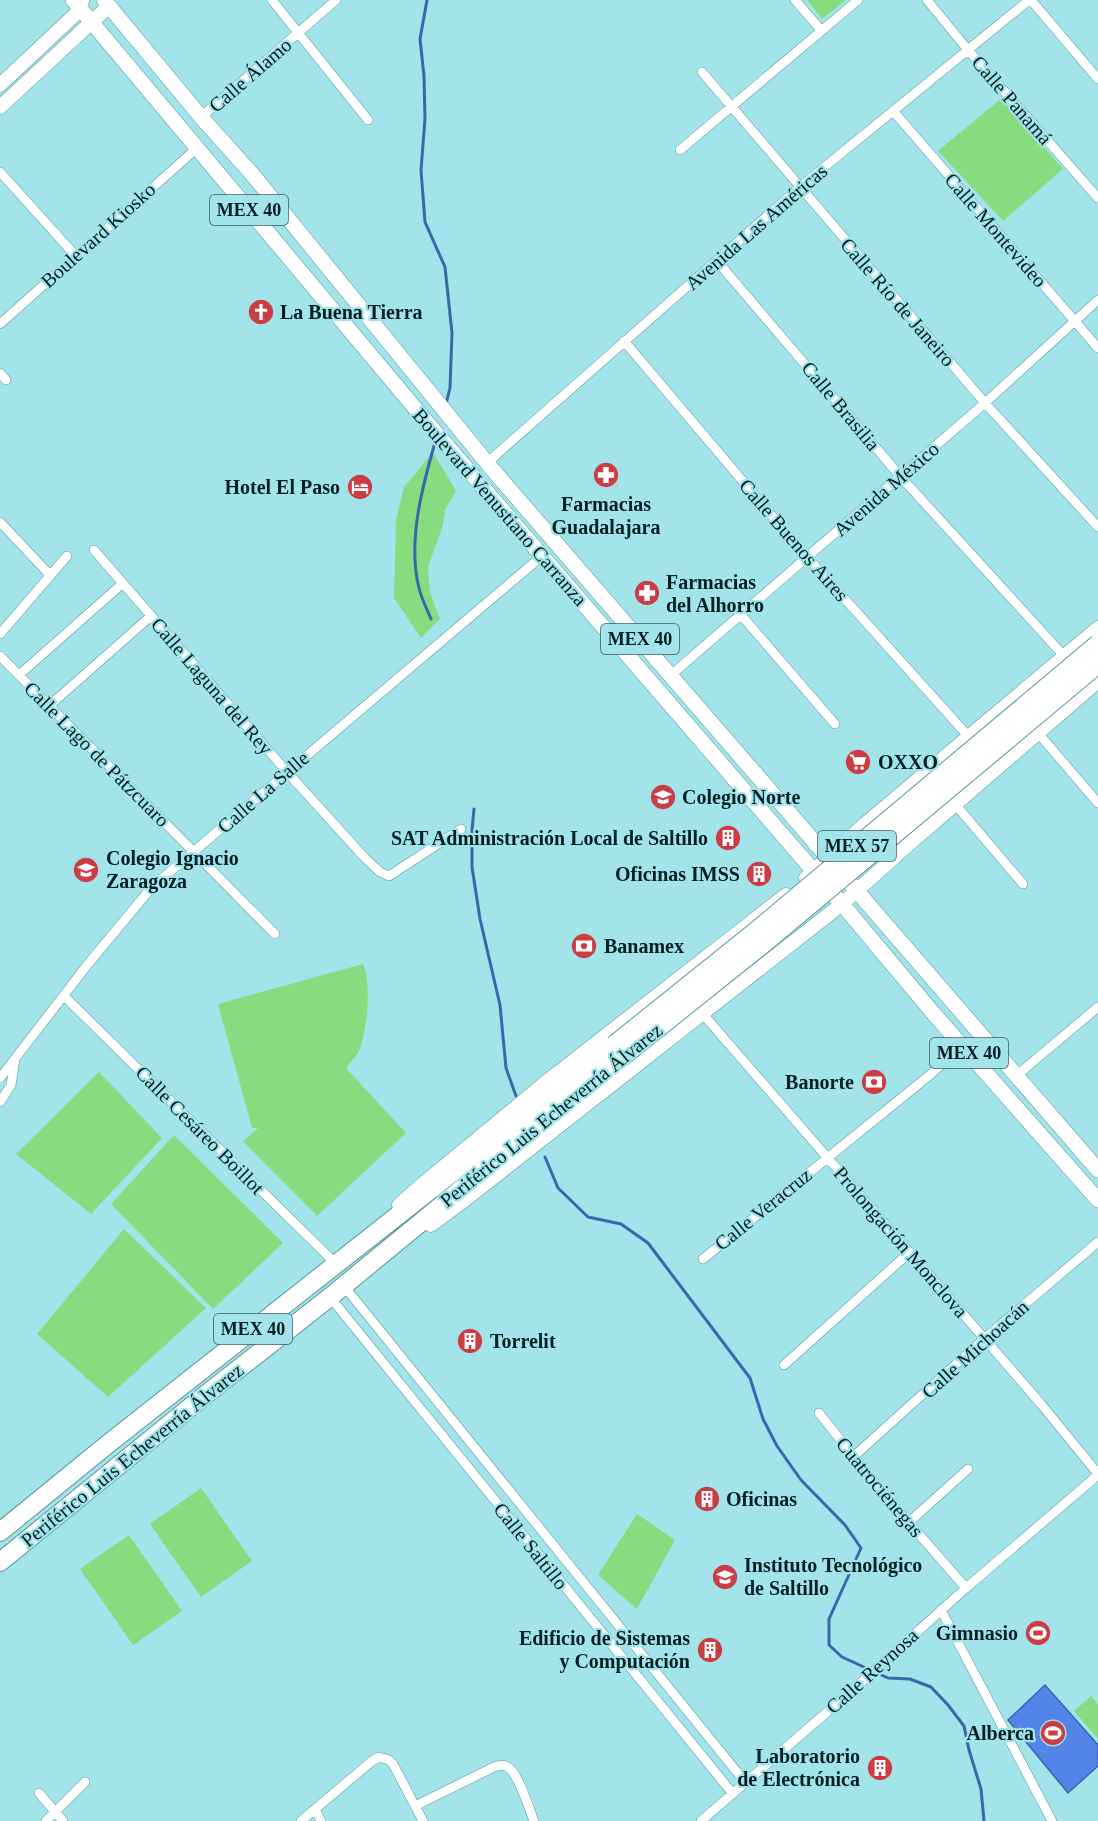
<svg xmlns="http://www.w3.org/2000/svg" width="1098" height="1821" font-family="Georgia,serif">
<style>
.green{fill:#87dc80}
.water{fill:#5385e9;stroke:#3b66ad;stroke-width:1.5}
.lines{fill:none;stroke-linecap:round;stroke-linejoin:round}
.stream{stroke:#3b66ad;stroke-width:3}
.street-casing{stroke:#55969b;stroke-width:10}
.secondary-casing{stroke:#55969b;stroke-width:15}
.primary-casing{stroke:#55969b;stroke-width:16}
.highway-casing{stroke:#55969b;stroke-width:20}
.street{stroke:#fff;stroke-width:9}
.secondary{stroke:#fff;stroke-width:14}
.primary{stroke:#fff;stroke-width:15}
.highway{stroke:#fff;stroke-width:18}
.highway-bridge-casing{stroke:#55969b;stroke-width:20;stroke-linecap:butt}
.highway-bridge{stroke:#fff;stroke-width:18}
.labels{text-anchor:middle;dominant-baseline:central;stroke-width:4.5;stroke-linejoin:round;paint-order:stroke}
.shield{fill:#a2e4ea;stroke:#335a5d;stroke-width:1.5}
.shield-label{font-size:18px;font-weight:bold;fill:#031f21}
.street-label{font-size:20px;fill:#031f21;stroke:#a2e4ea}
.poi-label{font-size:20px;font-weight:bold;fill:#031f21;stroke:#a2e4ea;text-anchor:start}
</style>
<rect width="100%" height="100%" fill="#a2e4ea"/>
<path class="green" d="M807,0H846L822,19Z
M1002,98L1063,169L1003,221L938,151Z
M433,452L456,491L445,510L443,525L428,567L430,593L440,619L421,638L394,598L396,520L404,487Z
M363,964C372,985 367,1027 360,1049C357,1056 350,1062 346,1068L406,1133L317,1216L243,1141L258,1128H252L218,1004Z
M99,1072L162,1138L91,1214L16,1154Z
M174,1135L283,1243L213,1309L111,1204Z
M124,1229L206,1308L108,1397L37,1334Z
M201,1488L252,1561L201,1597L150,1524Z
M637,1514L675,1540L637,1609L598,1575Z
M129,1535L182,1611L133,1645L80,1569Z
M1091,1696L1098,1704V1739L1074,1711Z"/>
<path class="water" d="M1045,1685L1098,1745V1766L1068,1793L1008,1720Z"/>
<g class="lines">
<path class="stream" d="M427,0L420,39L424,76L425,119L421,170L425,222L445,267L452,333L450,388L446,404
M431,619C427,609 421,598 419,588C407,541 423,484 436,439
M474,809L472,830V867L480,919L500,1005L506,1068L516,1096
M545,1157L558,1188L588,1217L621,1224L648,1243L750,1378L763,1419L777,1446L801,1480L845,1525L861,1548L829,1619V1645L842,1657L888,1678L910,1679L931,1687L948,1705L964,1726L969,1750L981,1789L984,1821"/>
<g class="street-casing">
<path id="street" d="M272,0L368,120
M795,0L821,30
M927,0L968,50L1098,198
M1031,0L1098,79
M702,72L985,403L1098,527
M894,112L1098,348
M201,117L336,0
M680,150L858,0
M0,172L75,255
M717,261L900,476L1064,656
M0,324L197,148
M624,341L807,557L969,737
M0,373L6,380
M488,462L800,187L1029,0
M0,522L50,575
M94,550L287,772L365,858L380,872L389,876L461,829
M741,615L835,724
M0,634L67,556
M0,656L275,934
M19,675L122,584
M671,675L985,403L1098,300
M49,706L151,616
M1038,733L1098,803
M955,804L1023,884
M64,996L336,1264
M702,1013L1041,1404L1098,1474
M1016,1076L1098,1007
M0,1078L88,964L152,887L542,556
M0,1102L11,1085L15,1059
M703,1259L931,1074L962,1046
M344,1286L745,1782
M330,1297L733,1794
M784,1365L910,1252
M819,1413L883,1493L966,1588
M853,1457L984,1339L1098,1242
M908,1523L968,1469
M941,1610L1052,1821
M39,1793L63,1821
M415,1806L494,1767C499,1765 503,1764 508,1767C519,1775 529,1808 534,1821
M315,1809L321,1821
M46,1821L85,1782
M301,1821L372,1761L379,1757L389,1760L393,1764L423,1821
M701,1821L856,1687L966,1588L1098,1475"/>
</g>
<g class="secondary-casing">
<path id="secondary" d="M0,85L81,9L82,0
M0,107L109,6
M806,878L865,824L1098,628
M399,1205L417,1189L550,1079L786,895
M431,1225L462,1202L842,904L909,844L1098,681"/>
</g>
<g class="primary-casing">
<path id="primary" d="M73,0L425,420L842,904L934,1014L1098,1200
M104,0L201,117L252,174L492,469L1098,1170
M815,844L830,846L846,842"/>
</g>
<g class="highway-casing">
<path id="highway" d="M0,1532L108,1444L614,1045
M0,1562L204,1396L330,1297L622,1057"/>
</g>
<use href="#street" class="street"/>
<use href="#secondary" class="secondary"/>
<use href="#primary" class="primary"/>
<use href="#highway" class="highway"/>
<g class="highway-bridge-casing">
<path id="highway-bridge" d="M614,1045L756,931L1098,644
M622,1057L768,940L1098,664"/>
</g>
<use href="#highway-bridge" class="highway-bridge"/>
</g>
<defs>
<g id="church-disc" transform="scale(1.35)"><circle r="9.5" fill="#cc3d43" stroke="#a2e4ea"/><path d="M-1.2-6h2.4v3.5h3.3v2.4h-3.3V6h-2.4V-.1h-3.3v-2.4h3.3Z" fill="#fff"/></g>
<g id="pharmacy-disc" transform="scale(1.35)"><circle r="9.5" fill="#cc3d43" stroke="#a2e4ea"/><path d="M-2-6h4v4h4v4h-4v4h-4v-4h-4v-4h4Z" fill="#fff"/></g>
<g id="hotel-disc" transform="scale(1.35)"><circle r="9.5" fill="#cc3d43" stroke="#a2e4ea"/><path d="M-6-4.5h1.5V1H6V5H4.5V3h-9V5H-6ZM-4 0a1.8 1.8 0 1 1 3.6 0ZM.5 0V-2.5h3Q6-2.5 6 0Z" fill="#fff"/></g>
<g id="supermarket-disc" transform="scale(1.35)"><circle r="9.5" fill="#cc3d43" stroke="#a2e4ea"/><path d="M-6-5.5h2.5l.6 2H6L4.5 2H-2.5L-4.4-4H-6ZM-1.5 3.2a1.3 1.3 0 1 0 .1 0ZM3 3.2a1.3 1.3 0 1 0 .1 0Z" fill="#fff"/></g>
<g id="school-disc" transform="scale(1.35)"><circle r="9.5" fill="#cc3d43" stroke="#a2e4ea"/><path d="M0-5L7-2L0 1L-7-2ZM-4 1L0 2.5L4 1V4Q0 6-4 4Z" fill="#fff"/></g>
<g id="building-disc" transform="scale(1.35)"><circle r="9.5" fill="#cc3d43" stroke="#a2e4ea"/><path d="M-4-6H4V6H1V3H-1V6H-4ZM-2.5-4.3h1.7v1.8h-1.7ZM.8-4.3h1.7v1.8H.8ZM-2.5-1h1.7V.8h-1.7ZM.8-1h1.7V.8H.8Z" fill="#fff"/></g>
<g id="bank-disc" transform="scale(1.35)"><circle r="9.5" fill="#cc3d43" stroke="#a2e4ea"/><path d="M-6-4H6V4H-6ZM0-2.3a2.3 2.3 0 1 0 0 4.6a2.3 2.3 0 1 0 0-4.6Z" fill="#fff"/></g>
<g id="university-disc" transform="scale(1.35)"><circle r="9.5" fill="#cc3d43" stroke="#a2e4ea"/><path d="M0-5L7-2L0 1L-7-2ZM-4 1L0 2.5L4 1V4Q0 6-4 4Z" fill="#fff"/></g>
<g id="stadium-disc" transform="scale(1.35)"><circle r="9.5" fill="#cc3d43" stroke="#a2e4ea"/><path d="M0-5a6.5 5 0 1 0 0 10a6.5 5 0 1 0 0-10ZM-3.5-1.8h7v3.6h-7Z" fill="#fff"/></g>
</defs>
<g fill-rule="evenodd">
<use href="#church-disc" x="261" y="312"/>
<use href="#pharmacy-disc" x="606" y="475"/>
<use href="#hotel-disc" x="360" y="487"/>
<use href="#pharmacy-disc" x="647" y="593"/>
<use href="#supermarket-disc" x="858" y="762"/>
<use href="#school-disc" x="663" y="797"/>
<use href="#building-disc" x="728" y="838"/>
<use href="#school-disc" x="86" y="870"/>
<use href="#building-disc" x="759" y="874"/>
<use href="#bank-disc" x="584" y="946"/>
<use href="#bank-disc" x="874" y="1082"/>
<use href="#building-disc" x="470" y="1341"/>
<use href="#building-disc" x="707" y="1499"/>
<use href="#university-disc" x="725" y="1577"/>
<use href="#stadium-disc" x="1038" y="1633"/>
<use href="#building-disc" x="710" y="1650"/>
<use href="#stadium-disc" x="1053" y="1733"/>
<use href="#building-disc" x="880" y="1768"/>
</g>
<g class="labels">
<g class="shield">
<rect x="210" y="195" width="78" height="30" rx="4.5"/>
<rect x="601" y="624" width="78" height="30" rx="4.5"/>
<rect x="818" y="831" width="78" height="30" rx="4.5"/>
<rect x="930" y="1038" width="78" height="30" rx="4.5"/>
<rect x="214" y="1314" width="78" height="30" rx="4.5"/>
</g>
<g class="shield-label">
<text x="249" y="210">MEX 40</text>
<text x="640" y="639">MEX 40</text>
<text x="857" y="846">MEX 57</text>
<text x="969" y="1053">MEX 40</text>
<text x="253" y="1329">MEX 40</text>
</g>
<g class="street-label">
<text transform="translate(250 75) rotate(-41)">Calle Álamo</text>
<text transform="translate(1012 100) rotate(49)">Calle Panamá</text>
<text transform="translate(756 227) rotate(-41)">Avenida Las Américas</text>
<text transform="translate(996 230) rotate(49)">Calle Montevideo</text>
<text transform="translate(98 235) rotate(-42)">Boulevard Kiosko</text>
<text transform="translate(898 302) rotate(49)">Calle Río de Janeiro</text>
<text transform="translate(841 406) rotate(50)">Calle Brasilia</text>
<text transform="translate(886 489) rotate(-41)">Avenida México</text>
<text transform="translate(500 507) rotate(49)">Boulevard Venustiano Carranza</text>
<text transform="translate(794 540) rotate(49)">Calle Buenos Aires</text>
<text transform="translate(212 686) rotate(49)">Calle Laguna del Rey</text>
<text transform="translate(97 754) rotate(45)">Calle Lago de Pátzcuaro</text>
<text transform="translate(263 792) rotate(-41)">Calle La Salle</text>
<text transform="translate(551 1115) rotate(-39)">Periférico Luis Echeverría Álvarez</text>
<text transform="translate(200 1130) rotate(45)">Calle Cesáreo Boillot</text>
<text transform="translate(763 1209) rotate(-39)">Calle Veracruz</text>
<text transform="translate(901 1242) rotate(49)">Prolongación Monclova</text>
<text transform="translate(975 1349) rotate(-42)">Calle Michoacán</text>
<text transform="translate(132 1455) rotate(-39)">Periférico Luis Echeverría Álvarez</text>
<text transform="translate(880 1487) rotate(50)">Cuatrociénegas</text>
<text transform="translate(531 1546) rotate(51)">Calle Saltillo</text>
<text transform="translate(872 1671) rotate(-42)">Calle Reynosa</text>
</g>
<g class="poi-label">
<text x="280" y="312">La Buena Tierra</text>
<text x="340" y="487" text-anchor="end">Hotel El Paso</text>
<text x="606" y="504" text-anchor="middle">Farmacias<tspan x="606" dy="23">Guadalajara</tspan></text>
<text x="666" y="582">Farmacias<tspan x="666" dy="23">del Alhorro</tspan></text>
<text x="878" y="762">OXXO</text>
<text x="682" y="797">Colegio Norte</text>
<text x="708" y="838" text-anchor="end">SAT Administración Local de Saltillo</text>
<text x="106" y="858">Colegio Ignacio<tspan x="106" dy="23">Zaragoza</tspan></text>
<text x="740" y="874" text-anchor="end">Oficinas IMSS</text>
<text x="604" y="946">Banamex</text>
<text x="854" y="1082" text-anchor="end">Banorte</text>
<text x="490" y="1341">Torrelit</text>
<text x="726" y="1499">Oficinas</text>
<text x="744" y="1565">Instituto Tecnológico<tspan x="744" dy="23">de Saltillo</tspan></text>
<text x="1018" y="1633" text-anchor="end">Gimnasio</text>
<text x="690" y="1638" text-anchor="end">Edificio de Sistemas<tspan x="690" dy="23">y Computación</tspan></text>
<text x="1034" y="1733" text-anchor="end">Alberca</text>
<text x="860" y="1756" text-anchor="end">Laboratorio<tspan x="860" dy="23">de Electrónica</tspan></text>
</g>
</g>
</svg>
